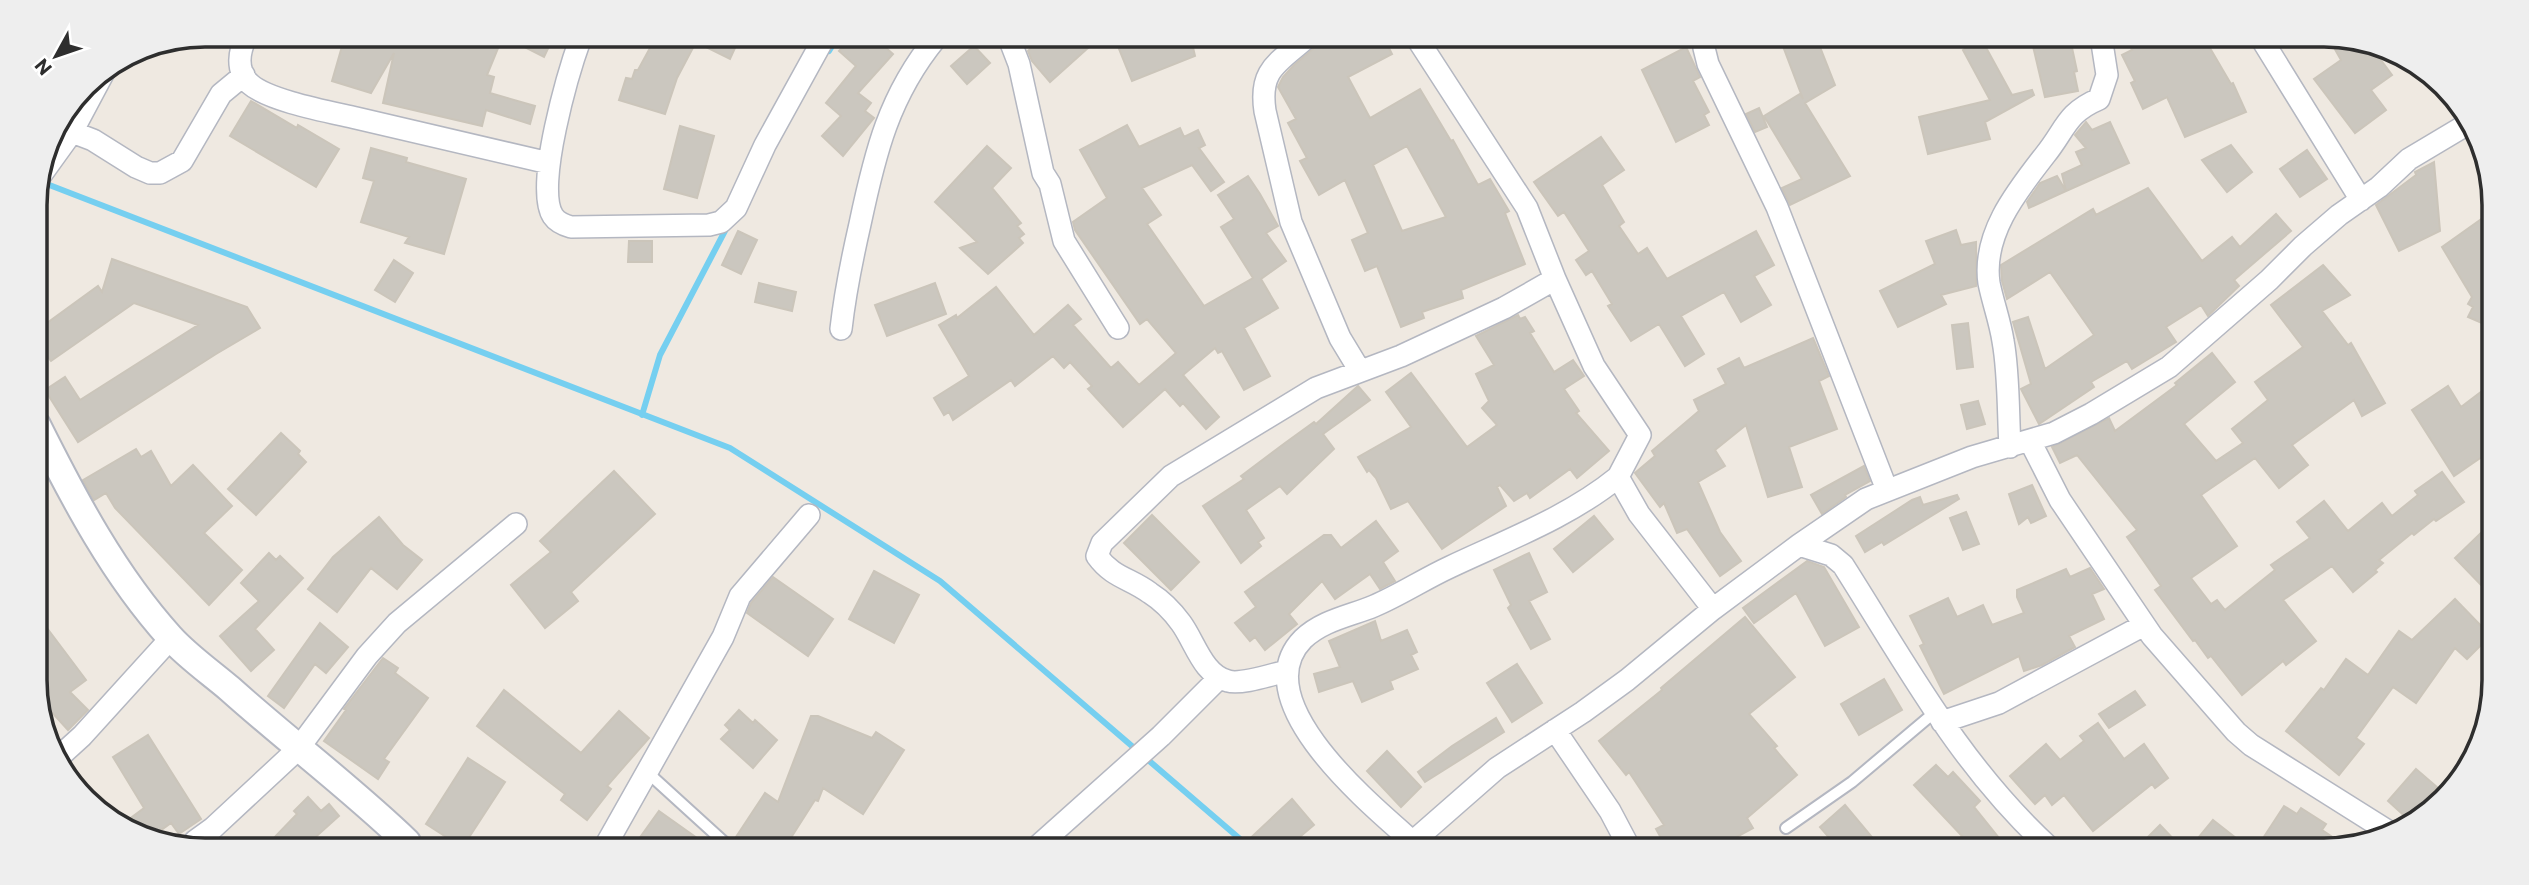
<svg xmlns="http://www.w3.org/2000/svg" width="2529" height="885" font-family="Commissioner,sans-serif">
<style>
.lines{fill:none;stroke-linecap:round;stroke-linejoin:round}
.stream{stroke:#75cff0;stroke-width:6}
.building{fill:#cbc7bf;stroke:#cbc5ba;stroke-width:2;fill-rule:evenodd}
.service-casing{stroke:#b4b7c1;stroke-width:14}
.minor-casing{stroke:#b4b7c1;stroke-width:24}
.tertiary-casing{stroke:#b4b7c1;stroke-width:30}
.service{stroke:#fff;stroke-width:10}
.minor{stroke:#fff;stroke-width:21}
.tertiary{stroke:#fff;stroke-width:26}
.rim{fill:none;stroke:#2e2e2e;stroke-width:3.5}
</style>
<rect width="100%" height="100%" fill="#efe9e1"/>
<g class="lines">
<path class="stream" d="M829,51L837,38
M39,181L730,448L940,581L1247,845
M642,415L660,355L727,227"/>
</g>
<path class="building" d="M345,36H503L487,75L494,77L490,93L535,106L530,124L486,110L482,126L383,103L394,53L371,93L332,81Z
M503,36H554L544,57Z
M656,37H740L730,59L696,42L677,78L665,114L619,100L626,78L632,79L635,70H638Z
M851,38H875L893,54L858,93L871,103L865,111L874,118L843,156L822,136L841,116L826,103L856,66L839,51Z
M1041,38L1081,39H1098L1050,82L1032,61L1028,51Z
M1115,39H1191L1195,56L1132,81Z
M1330,40H1385L1392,54L1348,77L1370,118L1420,89L1451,141L1453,140L1478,185L1490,179L1509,211L1505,213L1525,264L1461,290L1463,298L1422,312L1424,318L1401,327L1377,266L1365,271L1352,240L1368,233L1345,180L1319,195L1300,161L1307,158L1288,123L1296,119L1278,87L1283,77L1294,65L1314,48ZM1407,146L1446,217L1402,231L1373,165Z
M1781,41L1818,42L1835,85L1805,103L1850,176L1790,205L1782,188L1802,179L1764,116L1800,94L1803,99Z
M1976,42H1983L2012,95L2032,90L2034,95L1985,122L1990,139L1928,154L1919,117L1990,100L1963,50Z
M2032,42L2071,43L2077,71L2074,72L2078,91L2045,97Z
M2129,43H2207L2231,84L2233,83L2246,112L2185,137L2167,97L2143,109L2131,83L2135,81L2122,55L2132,50Z
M2332,44H2369L2392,75L2371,90L2386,110L2355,133L2314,79L2341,60Z
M974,46L990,63L967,84L951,66Z
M1686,47L1700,77L1693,81L1709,112L1704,115L1709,125L1676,142L1642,70Z
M251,101L297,128L298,125L339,149L316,187L230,136Z
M1759,108L1767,127L1755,132L1746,114Z
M2086,122L2092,130L2110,122L2129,163L2066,191L2062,174L2082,165L2076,152L2086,148L2075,135Z
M1127,125L1139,147L1180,128L1184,137L1198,130L1205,145L1199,148L1224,182L1211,191L1192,165L1142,188L1161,215L1147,224L1204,306L1253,278L1221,227L1234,219L1218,195L1248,176L1260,194L1278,226L1266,233L1286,261L1261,279L1278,308L1244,328L1270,376L1244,390L1222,351L1218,353L1215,348L1183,375L1219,417L1206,429L1183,403L1180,406L1165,389L1123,427L1088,389L1092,386L1070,362L1064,368L1053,356L1015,386L1011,380L953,420L949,412L944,415L934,398L969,376L939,325L956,315L957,318L996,287L1034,335L1068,305L1081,319L1073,325L1111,368L1118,362L1139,385L1176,353L1147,319L1140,324L1075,230L1073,222L1107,198L1080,150Z
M680,126L714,136L697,198L664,189Z
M1601,137L1624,170L1602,185L1624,222L1619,226L1638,254L1647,248L1667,279L1756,231L1774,265L1754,276L1771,305L1741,322L1724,292L1681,316L1704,354L1685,366L1659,324L1631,341L1608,306L1612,304L1592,271L1586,275L1576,260L1589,251L1564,212L1558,216L1534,182Z
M2231,145L2252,172L2227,192L2202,160Z
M987,146L1011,168L992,188L1021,223L1017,226L1024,234L1019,238L1023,243L988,274L960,248L977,242L935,202Z
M371,148L407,158L406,162L466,179L444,254L405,243L409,237L361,222L374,181L363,178Z
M2307,150L2327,179L2300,197L2280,169Z
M2434,162L2440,231L2399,251L2376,205L2416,175L2415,172Z
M2057,176L2066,191L2029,208L2027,202L2040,183Z
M2148,188L2202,261L2232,237L2240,247L2276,214L2291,231L2234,280L2239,286L2208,316L2201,305L2166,327L2176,342L2132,369L2127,361L2091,382L2094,387L2039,424L2021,389L2031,384L2013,322L2028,317L2045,369L2094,335L2050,272L2007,299L2002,281L2001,265L2093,209L2096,215Z
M2487,215L2484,254L2491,257V327L2468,317L2473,307L2468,304L2472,297L2442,247Z
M1956,230L1961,245L1976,242V286L1941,295L1946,304L1898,327L1880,291L1935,264L1926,241Z
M738,231L757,240L741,274L722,265Z
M629,241H652V262H628Z
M112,259L247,307L260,328L216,354L78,442L45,390L65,377L80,400L198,325L134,303L51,361L36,341V331L98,286L102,292Z
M394,260L413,273L395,302L375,290Z
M2323,265L2350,295L2322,311L2348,345L2351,343L2385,403L2362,416L2354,400L2292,445L2308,465L2279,488L2255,458L2201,495L2237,546L2191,578L2211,604L2217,600L2225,610L2275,570L2271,565L2310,538L2297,522L2324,501L2348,531L2382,503L2392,516L2418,495L2415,491L2442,472L2464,502L2436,521L2434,519L2414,535L2412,533L2379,560L2383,563L2375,570L2377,572L2353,592L2332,566L2283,600L2316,641L2286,665L2283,661L2242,695L2211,656L2208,658L2195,640L2193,641L2155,590L2161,586L2127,537L2137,530L2077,455L2060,463L2052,447L2109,418L2115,431L2177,385L2175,383L2212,353L2235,382L2184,424L2216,461L2243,443L2232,429L2268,400L2255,382L2303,347L2271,305Z
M759,283L796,292L792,311L755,302Z
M935,283L946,314L887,336L875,305Z
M1518,315L1520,319L1525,317L1534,331L1530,333L1554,372L1573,360L1584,376L1564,389L1579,411L1576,413L1609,451L1577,478L1570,469L1530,498L1527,493L1514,501L1500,485L1497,487L1506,506L1442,549L1408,501L1391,509L1376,478L1369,470L1367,472L1358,457L1411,427L1386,392L1411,373L1467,447L1497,425L1482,408L1489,401L1476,374L1494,365L1476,336Z
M1968,323L1973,367L1957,369L1952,325Z
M1813,338L1829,376L1819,381L1837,429L1789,447L1802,487L1768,497L1746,425L1715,450L1725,466L1698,482L1720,532L1741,561L1720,576L1687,529L1677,533L1664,503L1660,507L1635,473L1655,456L1652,451L1699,411L1694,400L1726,384L1718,369L1739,358L1744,368Z
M2490,385L2489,452L2454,476L2412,410L2448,386L2461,407Z
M1358,386L1370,400L1323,434L1334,449L1287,494L1280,486L1246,510L1264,538L1258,542L1261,546L1241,563L1203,506L1244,479L1241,476L1285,443L1314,422L1316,424Z
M1978,401L1985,424L1967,429L1961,405Z
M281,433L300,451L298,454L306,462L256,515L228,489Z
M136,449L141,457L151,451L171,486L193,465L232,506L204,533L242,570L209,605L115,508L106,493L94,500L83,480Z
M1864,466L1870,481L1845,495L1846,497L1822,514L1811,495Z
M614,471L655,514L571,592L578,601L545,628L511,585L551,552L540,541Z
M2032,485L2046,516L2031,523L2028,517L2019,524L2009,494Z
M1957,495L1959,499L1884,545L1882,542L1865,552L1856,536L1912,500L1920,497L1923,505Z
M1966,512L1979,544L1963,550L1950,518Z
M1152,515L1199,562L1171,590L1124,543Z
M1594,516L1613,539L1573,572L1554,549Z
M379,517L403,545L422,560L397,589L371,568L337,612L308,589L333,557Z
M1376,521L1398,551L1383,562L1395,581L1380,589L1370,574L1335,599L1322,581L1289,614L1297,624L1265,650L1255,637L1250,641L1235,623L1256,607L1245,592L1324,535H1331L1341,548Z
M2488,526V553L2487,591L2455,558Z
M269,553L276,560L280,556L303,578L255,629L274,650L251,671L220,636L259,601L241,583Z
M1529,553L1547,592L1529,601L1550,639L1531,649L1508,608L1511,605L1494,570Z
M1807,561L1824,567L1859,627L1825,646L1796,593L1754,623L1743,608Z
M2090,568L2104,589L2092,594L2104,619L2069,636L2075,647L2042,665L2024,671L2019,656L1944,694L1920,646L1924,644L1910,616L1948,598L1957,617L1983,605L1992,625L2024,613L2017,597V590L2066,569L2070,577Z
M874,571L919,595L894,643L849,619Z
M773,577L833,619L808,656L747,613L751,603Z
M2455,599L2486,631V640L2467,659L2455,648L2416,703L2393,687L2356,738L2364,744L2339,775L2286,731L2321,688L2324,690L2346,659L2368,675L2399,631L2412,640Z
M38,616L86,680L70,692L88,710L68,730L38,697Z
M1745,617L1795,677L1749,714L1777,746L1774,748L1797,775L1747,818L1753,828L1718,847H1666L1656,829L1664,825L1629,772L1626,775L1599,741L1662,690L1661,688Z
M1375,621L1381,641L1407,630L1417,652L1411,655L1418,669L1390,681L1393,689L1362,702L1353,681L1319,692L1314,674L1340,667L1329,641Z
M320,623L348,647L326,673L315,664L284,708L268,696Z
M383,658L398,668L395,673L428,698L384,759L389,762L378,779L324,741L346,710L344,709Z
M1517,664L1542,703L1512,722L1487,683Z
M1884,679L1902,710L1859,735L1841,704Z
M504,690L581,753L619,711L649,738L607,786L611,789L587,820L561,800L565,794L477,726Z
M2135,691L2145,705L2109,728L2099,714Z
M739,710L753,723L755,720L777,740L753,768L721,739L730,730L725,725Z
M811,716H818L872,738L876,732L904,750L863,814L823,788L818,801L815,800L787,844L745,843L736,837L765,793L778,802Z
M1496,718L1504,732L1425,782L1418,772L1452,746Z
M2098,723L2124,759L2144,744L2168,778L2155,788L2152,784L2093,831L2064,795L2052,805L2045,795L2035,804L2010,776L2046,744L2060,760L2084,741L2080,736Z
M148,735L201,819L179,834L171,823L149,839L124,823L144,808L113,757Z
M1387,751L1421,787L1401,807L1367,771Z
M468,758L505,782L466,842H454L426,824Z
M1936,765L1948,777L1953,772L1980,801L1974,807L2007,848H1947L1962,836L1914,785Z
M2416,769L2437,787L2409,820L2388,801Z
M308,797L321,811L329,804L339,816L310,842H270L297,814L294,811Z
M1292,799L1314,825L1289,846L1243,845Z
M1845,805L1881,848H1838L1820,827Z
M2284,806L2297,814L2301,808L2326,824L2322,830L2331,836L2322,850L2256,849Z
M659,811L704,843H636Z
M2213,820L2250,849H2189Z
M2160,825L2183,849H2136Z"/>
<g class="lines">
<g class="service-casing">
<path id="service" d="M647,772L725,843
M1786,828L1852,782L1935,712"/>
</g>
<g class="minor-casing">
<path id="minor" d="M247,35C239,51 235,70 250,84C269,101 330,112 356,118C421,133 485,148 549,163
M581,37C569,70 534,187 553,216C557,222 564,225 571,227L709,225L721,222L736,208L765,145L824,38
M1009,38L1019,64L1043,173L1050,184L1064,241L1118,328
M1304,40C1276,64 1259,71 1265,111L1291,222L1340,338L1360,371
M1418,40L1527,208L1555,279
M1706,41L1704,48L1708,64L1777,207L1887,490
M2264,43L2361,200
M72,132L93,140L136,167L150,173H160L182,161L221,94L244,75
M41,175L72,132L105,70
M841,329C845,293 852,259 860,224C875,153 889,95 936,38
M2030,441L2060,500L2152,636L2236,732L2251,745L2386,830
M2010,447C2008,414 2009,373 2003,341C2000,321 1993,303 1989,283C1982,234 2017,191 2045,155C2066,129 2066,113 2099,99L2107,75L2102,43
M1799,545L1831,555L1843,565C1908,667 1960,766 2051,849
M1287,671C1273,674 1241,685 1228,681C1203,675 1195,642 1181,623C1173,612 1161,600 1150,593C1130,578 1113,578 1097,556L1102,543L1171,476L1316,388L1401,356L1504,308L1555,279L1594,366L1640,435L1618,477L1639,514L1713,609
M1942,722L1999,703L2144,625
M1555,730L1610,811L1629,847
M60,756L82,736L171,638
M195,841L213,828L298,749L367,656L397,623L516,524
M1413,842C1371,805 1243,700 1303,639C1323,620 1350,616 1374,606C1400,595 1424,579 1450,567C1507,540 1569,517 1618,477
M607,843L723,637L740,596L809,515
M1039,845L1161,736L1219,678
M1408,846L1497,768L1583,712L1627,680L1713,609L1799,545L1866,499L1972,457L2054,433L2091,414L2169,367L2269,280L2303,246L2339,215L2379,187L2409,159L2466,125"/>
</g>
<g class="tertiary-casing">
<path id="tertiary" d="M37,425C74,499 114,575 170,637C187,656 210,672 230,689C288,741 351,788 407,842"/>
</g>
<use href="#service" class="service"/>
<use href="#minor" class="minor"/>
<use href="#tertiary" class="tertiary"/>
</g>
<path d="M0 0H2529V885H0ZM205 47H2324A158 158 0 0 1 2482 205V680A158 158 0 0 1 2324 838H205A158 158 0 0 1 47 680V205A158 158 0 0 1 205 47Z" fill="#eee" fill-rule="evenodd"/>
<path class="rim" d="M205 47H2324A158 158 0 0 1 2482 205V680A158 158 0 0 1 2324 838H205A158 158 0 0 1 47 680V205A158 158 0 0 1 205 47Z"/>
<g transform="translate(56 56) rotate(230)" stroke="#ffffff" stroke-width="5" paint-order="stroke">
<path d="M0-5L12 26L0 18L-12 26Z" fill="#2e2e2e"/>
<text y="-10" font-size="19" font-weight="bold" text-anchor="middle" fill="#2e2e2e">N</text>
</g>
</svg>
